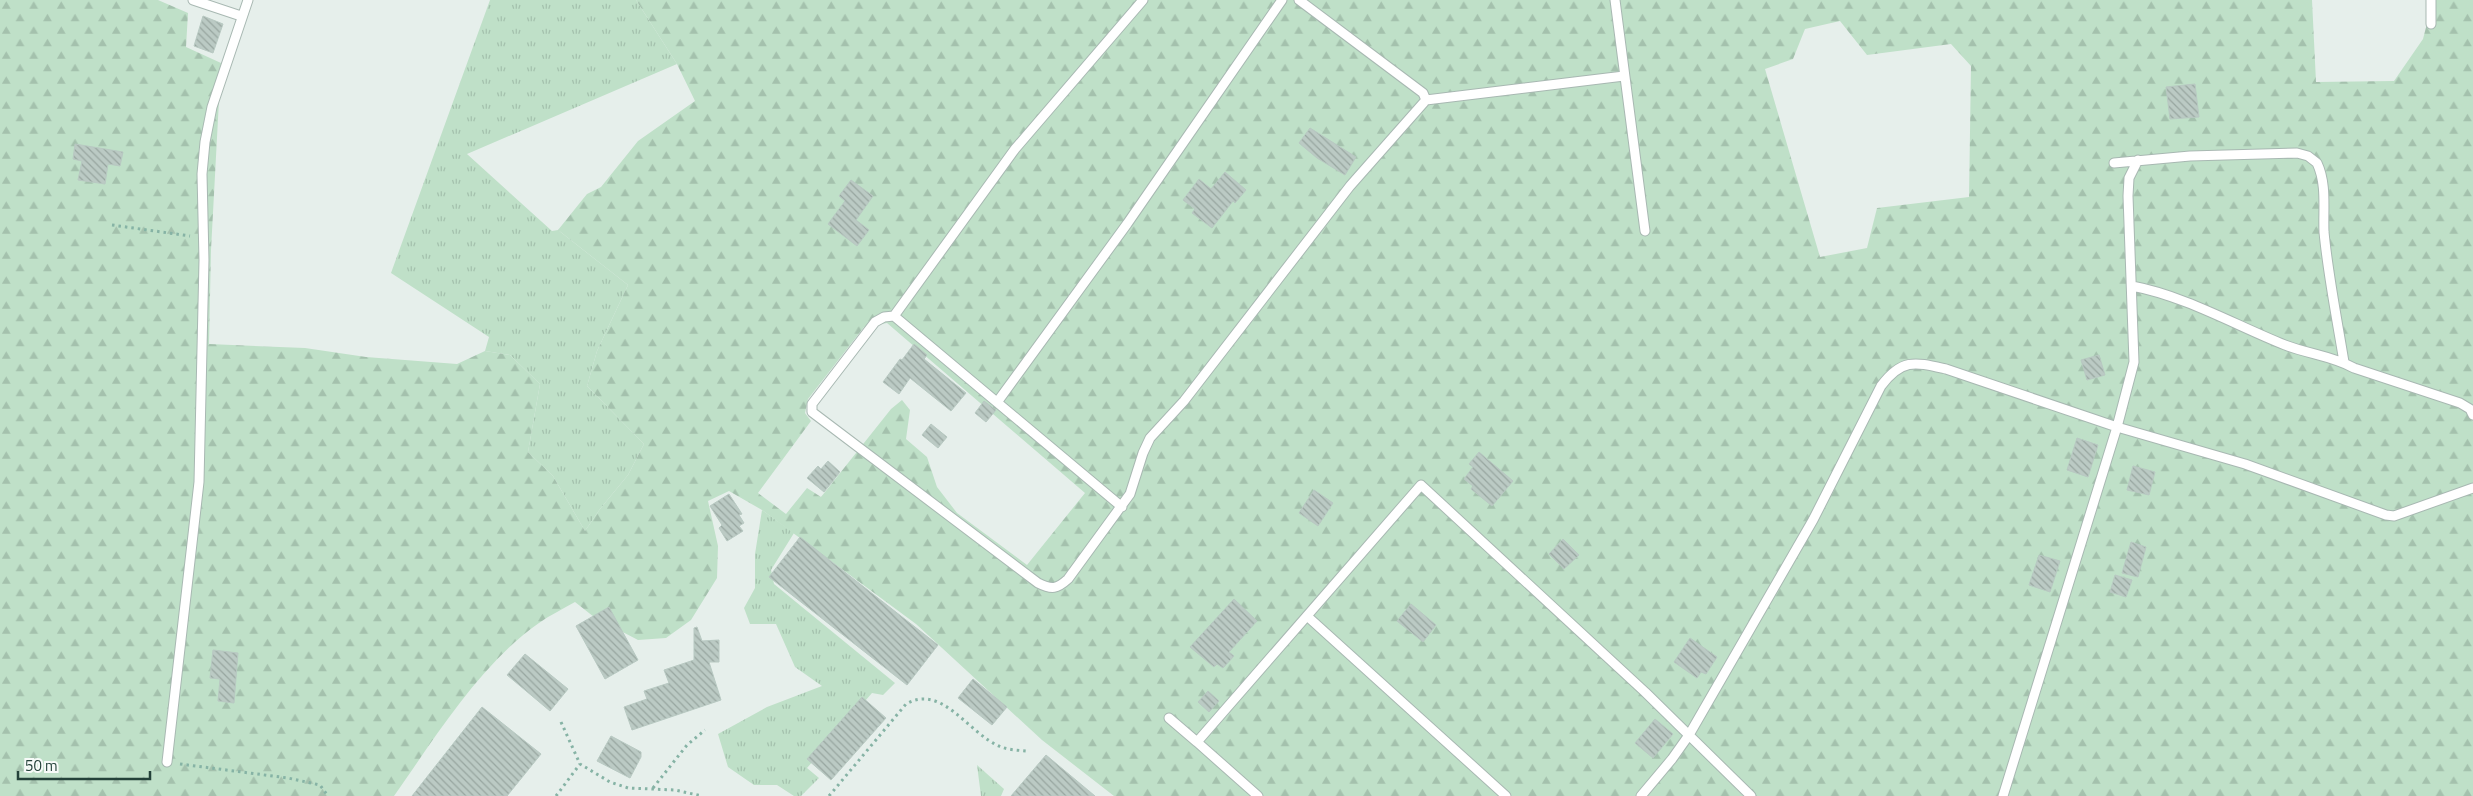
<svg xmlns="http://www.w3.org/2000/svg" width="2473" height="796" font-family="'Titillium Web',sans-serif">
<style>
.grass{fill:url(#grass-tufts)}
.forest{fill:url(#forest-firs);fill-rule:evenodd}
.building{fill:url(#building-back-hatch);stroke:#b8c9c2}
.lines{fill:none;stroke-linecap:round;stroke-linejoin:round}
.service-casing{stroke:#a8b8b2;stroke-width:11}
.path{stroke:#86b3a5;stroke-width:3;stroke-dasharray:2.5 4;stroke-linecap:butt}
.service{stroke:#fff;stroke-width:9}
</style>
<defs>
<pattern id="grass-tufts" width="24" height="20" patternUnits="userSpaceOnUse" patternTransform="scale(1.25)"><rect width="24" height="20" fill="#bfe0c8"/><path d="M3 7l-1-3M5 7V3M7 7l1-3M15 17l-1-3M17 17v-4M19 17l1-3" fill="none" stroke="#a4c1ad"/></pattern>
<pattern id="forest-firs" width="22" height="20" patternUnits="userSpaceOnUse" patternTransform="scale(1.25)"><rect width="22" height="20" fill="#bfe0c8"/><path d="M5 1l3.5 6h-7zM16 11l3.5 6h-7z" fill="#a4c1ad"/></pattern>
<pattern id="building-back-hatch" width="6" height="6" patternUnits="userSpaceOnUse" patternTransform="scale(1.25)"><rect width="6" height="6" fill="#bbcac4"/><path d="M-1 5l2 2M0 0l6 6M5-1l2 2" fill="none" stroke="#98a6a0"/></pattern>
</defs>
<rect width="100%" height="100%" fill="#e6efeb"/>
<path class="grass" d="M490,0H636L677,64L467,154L552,231L558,230L628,285L597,351L587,386L644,444L628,475L600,509L585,531L553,476L528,452L540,384L510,355L485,351L489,337L391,273Z
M762,510L794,533L771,570L774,584L895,683L883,695L872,693L807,768L819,778L801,796H794L777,785H754L728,767L718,734L767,707L822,686L795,667L776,624H750L744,608L755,588V554Z
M977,765L1004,789L1001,796H981Z"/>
<path class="forest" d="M0,0H158L188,13L186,47L221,63L211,250L209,344L305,348L366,357L457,364L485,351L510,355L540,384L528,452L553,476L585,531L600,509L628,475L644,444L587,386L597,351L628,285L558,230L587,194L601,187L638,141L695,101L677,64L636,0H2312L2316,82L2394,81L2423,39L2433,0H2473V796H1114L1042,740L916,624L762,510L729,491L708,501L718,546L717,578L691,620L666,638L638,640L594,617L575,602C563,609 550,615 539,623C480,664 435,738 394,796H0ZM1840,21L1867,55L1951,44L1971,66L1969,197L1877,208L1867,248L1820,257L1765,69L1793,59L1805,29ZM887,323L1085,493L1027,565L957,513L937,487L927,457L906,439L910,410L902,400L891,409L821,497L807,488L786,514L758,493L811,421L805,413L808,399L864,327Z"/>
<path class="building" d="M203,16L223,24L213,53L194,46Z
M2195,84L2199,117L2170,119L2166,87Z
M1310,128L1356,157L1345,175L1317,158L1299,143Z
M75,144L123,152L120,166L108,164L105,184L78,180L82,161L73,159Z
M1225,172L1246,190L1235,203L1233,201L1212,228L1192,213L1195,209L1183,200L1199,179L1211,189Z
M851,180L873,196L856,220L869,230L857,246L828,224L845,201L839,196Z
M914,344L927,355L924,359L966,393L951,411L910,378L899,394L883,382L900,359L902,360Z
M2099,355L2105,375L2087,380L2081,360Z
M984,401L996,410L986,422L975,413Z
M931,424L947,437L938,448L922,435Z
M2077,438L2098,445L2088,477L2067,470Z
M1479,452L1513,481L1492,506L1471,489L1473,486L1464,479L1473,467L1469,464Z
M828,461L840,472L824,492L807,478L818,466L821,469Z
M2133,466L2155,472L2149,495L2127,490Z
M1314,490L1333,503L1318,526L1299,513Z
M729,494L742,514L739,515L744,523L739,526L743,531L727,541L719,528L722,525L710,506Z
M800,537L938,645L907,685L769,577Z
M1563,539L1579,555L1564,569L1549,554Z
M2131,542L2146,547L2138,577L2122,573Z
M2039,555L2060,561L2050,592L2029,585Z
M2115,575L2132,580L2126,597L2110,592Z
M1234,599L1257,621L1229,652L1234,656L1223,668L1217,664L1214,667L1190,647Z
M1411,604L1436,625L1423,642L1397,621Z
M609,607L638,660L605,679L576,626Z
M697,627L702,641L719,640V662H709L721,700L632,730L624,707L647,699L644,691L669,683L664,670L694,660V628Z
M1690,638L1717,657L1706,674L1701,672L1697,678L1674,662Z
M213,650L238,653L234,703L218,701L220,679L210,678Z
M525,654L568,689L550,711L507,675Z
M973,679L1007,707L992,725L958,698Z
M1208,691L1219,701L1209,712L1198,702Z
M862,697L886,718L831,780L807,759Z
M482,707L541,754L507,796H412Z
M1655,719L1673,734L1653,758L1635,743Z
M611,736L641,752V757L630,778L597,761Z
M1046,755L1095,796H1011Z"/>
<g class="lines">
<g class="service-casing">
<path id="service" d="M193,0L241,16
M1299,0L1423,93L1426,100
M1615,0L1645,231
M2431,0V24
M2114,163L2190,156L2297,153L2308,156L2317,163C2327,184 2323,209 2324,232C2328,275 2337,319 2344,362
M2132,286C2185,296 2235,325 2285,345C2308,354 2333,356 2354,368L2460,403L2470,409L2473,415
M894,316L1015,149L1143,0
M998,401L1127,224L1282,0
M1122,507L894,316L884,317L875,322L812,404V412L1038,583C1052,590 1057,589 1068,579L1130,494L1143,453L1150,438L1184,401L1350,186L1426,100L1624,76
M1307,616L1506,796
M1169,718L1197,742
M167,762L199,482L204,260L202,174L205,142L212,107L248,0
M1258,796L1197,742L1421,485L1645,692L1751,796
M1641,796L1672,759L1689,735L1813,520L1881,386C1902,358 1915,362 1946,369L2117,427L2245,464L2386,515L2394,516L2473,488
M2003,796L2117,427L2134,362L2128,196L2129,178L2138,160"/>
</g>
<path class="path" d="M112,225L190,236
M561,722L580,764L610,782L628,788L675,790L702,796
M180,764L288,778L320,785L328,796
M653,788L687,745L705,730
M556,796L580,764
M829,796L906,704C942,683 968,733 999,746C1007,750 1017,750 1026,751"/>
<use href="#service" class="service"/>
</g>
<path d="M18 771v8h132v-8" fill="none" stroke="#24423a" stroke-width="2.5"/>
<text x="25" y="771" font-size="15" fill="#24423a" stroke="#f7fbf9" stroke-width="4" paint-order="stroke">50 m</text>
</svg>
